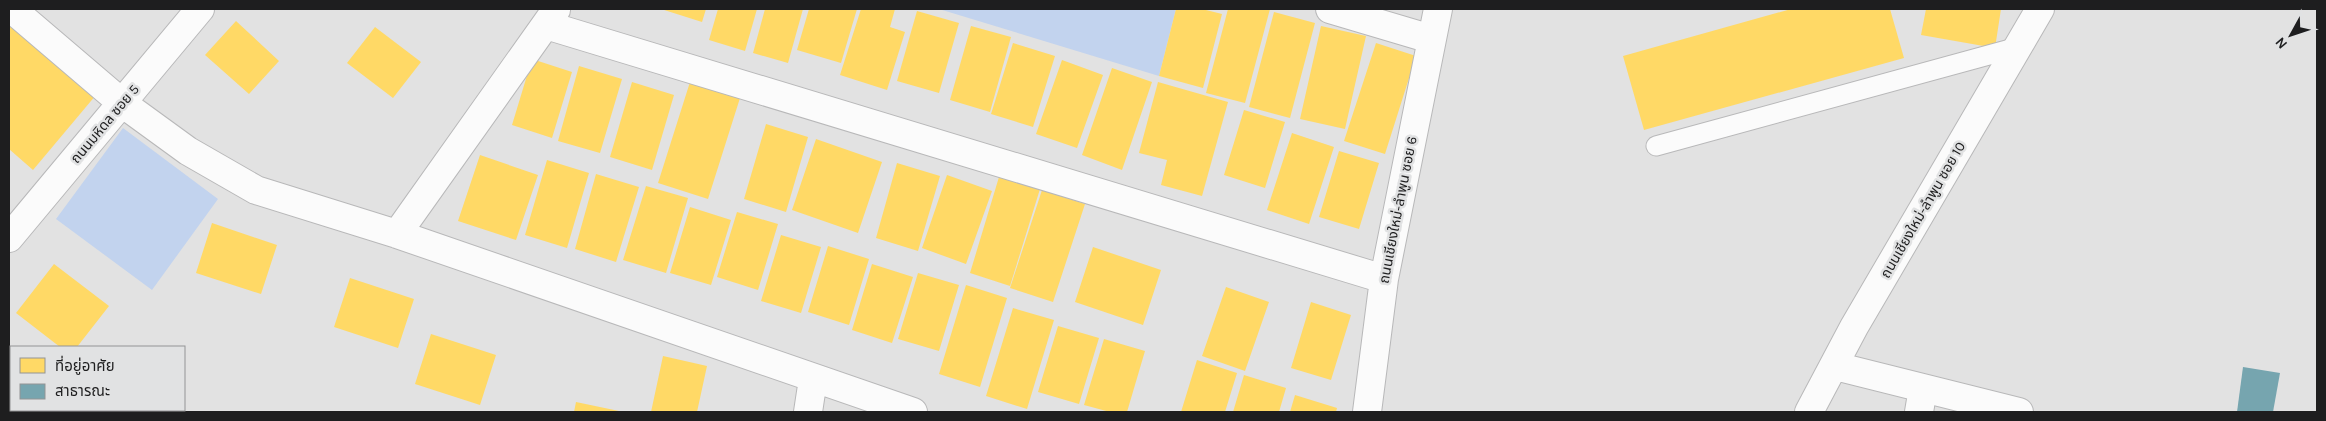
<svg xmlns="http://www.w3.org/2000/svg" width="2326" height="421" font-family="Karla,'Noto Sans Thai',sans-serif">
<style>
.green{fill:#c2d3ee}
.homes{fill:#ffd966}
.public{fill:#76a5af}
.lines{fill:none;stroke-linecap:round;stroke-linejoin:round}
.service-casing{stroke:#b8b8b9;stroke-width:21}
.minor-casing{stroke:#b8b8b9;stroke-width:30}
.service{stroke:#fbfbfb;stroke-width:19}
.minor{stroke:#fbfbfb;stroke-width:28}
.labels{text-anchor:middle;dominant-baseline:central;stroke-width:5;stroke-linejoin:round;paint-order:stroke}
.street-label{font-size:14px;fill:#1e1e1f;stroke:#e1e2e3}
</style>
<rect width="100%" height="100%" fill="#e2e2e2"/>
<path class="green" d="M939,9H1176L1159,76Z
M123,128L218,199L152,290L56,219Z"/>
<path class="homes" d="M661,9H706L702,22Z
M718,9H757L745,51L709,40Z
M765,9H803L788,63L753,53Z
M809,9H857L841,63L797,50Z
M861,9H895L890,27L905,32L887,90L840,75Z
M1176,9H1202L1222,14L1203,88L1159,76Z
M1228,9H1270L1245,103L1206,93Z
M1791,9H1890L1904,58L1644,130L1623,56Z
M1926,9H2001L1995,48L1921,35Z
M917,11L959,23L939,93L897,81Z
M1274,12L1315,23L1290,118L1249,107Z
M9,21L96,95L33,170L9,149Z
M236,21L279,61L249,94L205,55Z
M971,26L1011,37L990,112L950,100Z
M1321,26L1366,36L1345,129L1300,119Z
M375,27L421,62L393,98L347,63Z
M1013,43L1055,56L1033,127L991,114Z
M1376,43L1416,56L1385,154L1344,141Z
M532,59L572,72L552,138L512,125Z
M1062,60L1103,75L1077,148L1036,134Z
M579,66L622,79L600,153L558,141Z
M1112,68L1152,82L1122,170L1082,155Z
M632,82L674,95L652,170L610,157Z
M690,82L740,98L708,199L658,183Z
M1158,82L1228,102L1202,196L1161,185L1167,160L1139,153Z
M1244,110L1285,122L1265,188L1224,175Z
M766,124L808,137L786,212L744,199Z
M1292,133L1334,147L1309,224L1267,210Z
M816,139L882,162L858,233L792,210Z
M1339,151L1379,163L1359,229L1319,217Z
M480,155L538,175L516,240L458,221Z
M547,160L589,173L567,248L525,235Z
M897,163L940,176L918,251L876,238Z
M596,174L639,187L616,262L575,249Z
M947,175L992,191L966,264L922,248Z
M999,177L1040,189L1010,286L970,273Z
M646,186L688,198L666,273L623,260Z
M1042,190L1085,204L1053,302L1010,288Z
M690,207L731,220L711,285L670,273Z
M737,212L778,224L758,290L717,277Z
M212,223L277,245L261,294L196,273Z
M781,235L821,247L801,313L761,301Z
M828,246L869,259L849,325L808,312Z
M1093,247L1161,270L1143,325L1075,302Z
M54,264L109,306L77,347H60L16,313Z
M872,264L913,277L892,343L852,330Z
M918,273L959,285L939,351L898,339Z
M350,278L414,299L398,348L334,327Z
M966,285L1007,298L980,387L939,374Z
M1226,287L1269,302L1245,371L1202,356Z
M1311,302L1351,315L1331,380L1291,368Z
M1013,308L1054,320L1027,409L986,396Z
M1058,326L1099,338L1079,404L1038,392Z
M431,334L496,355L480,405L415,384Z
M1104,339L1145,351L1127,412H1110L1084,405Z
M663,356L707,366L697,412H651Z
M1197,360L1237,373L1225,412H1181Z
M1244,375L1286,388L1279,412H1233Z
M9,378L11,380V395L9,398Z
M1295,395L1337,408L1336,412H1290Z
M576,402L619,411V412H574Z"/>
<path class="public" d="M2243,367L2280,373L2273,412H2237Z"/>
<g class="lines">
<g class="service-casing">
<path id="service" d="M1656,146L2018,47"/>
</g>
<g class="minor-casing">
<path id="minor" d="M12,9L122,103L188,151L256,190L397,234L913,412
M1330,9L1431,39
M546,25L1384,279
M397,234L556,10
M9,238L200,9
M1835,366L2019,412
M152,412L153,410
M808,412L813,379
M1367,412L1384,279L1438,9
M1809,412L1854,327L2040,9
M1919,412L1923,388"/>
</g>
<use href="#service" class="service"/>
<use href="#minor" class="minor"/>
</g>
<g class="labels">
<g class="street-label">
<text transform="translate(105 124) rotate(-50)">ถนนมหิดล ซอย 5</text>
<text transform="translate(1398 210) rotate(-79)">ถนนเชียงใหม่-ลำพูน ซอย 6</text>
<text transform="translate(1923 210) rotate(-60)">ถนนเชียงใหม่-ลำพูน ซอย 10</text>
</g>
</g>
<rect width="2326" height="421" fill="none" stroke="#1e1e1f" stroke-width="20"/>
<rect x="10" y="346" width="175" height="65" fill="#e1e2e3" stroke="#939495"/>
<rect x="20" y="358" width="25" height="15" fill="#ffd966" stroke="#939495"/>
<text x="55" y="371" font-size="15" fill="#1e1e1f">ที่อยู่อาศัย</text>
<rect x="20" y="384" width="25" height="15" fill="#76a5af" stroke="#939495"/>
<text x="55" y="396" font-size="15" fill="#1e1e1f">สาธารณะ</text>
<g transform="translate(2291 35) rotate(230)" stroke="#e1e2e3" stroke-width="4" paint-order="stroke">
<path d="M0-4L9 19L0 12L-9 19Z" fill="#1e1e1f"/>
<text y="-8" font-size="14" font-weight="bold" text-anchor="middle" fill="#1e1e1f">N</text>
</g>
</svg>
